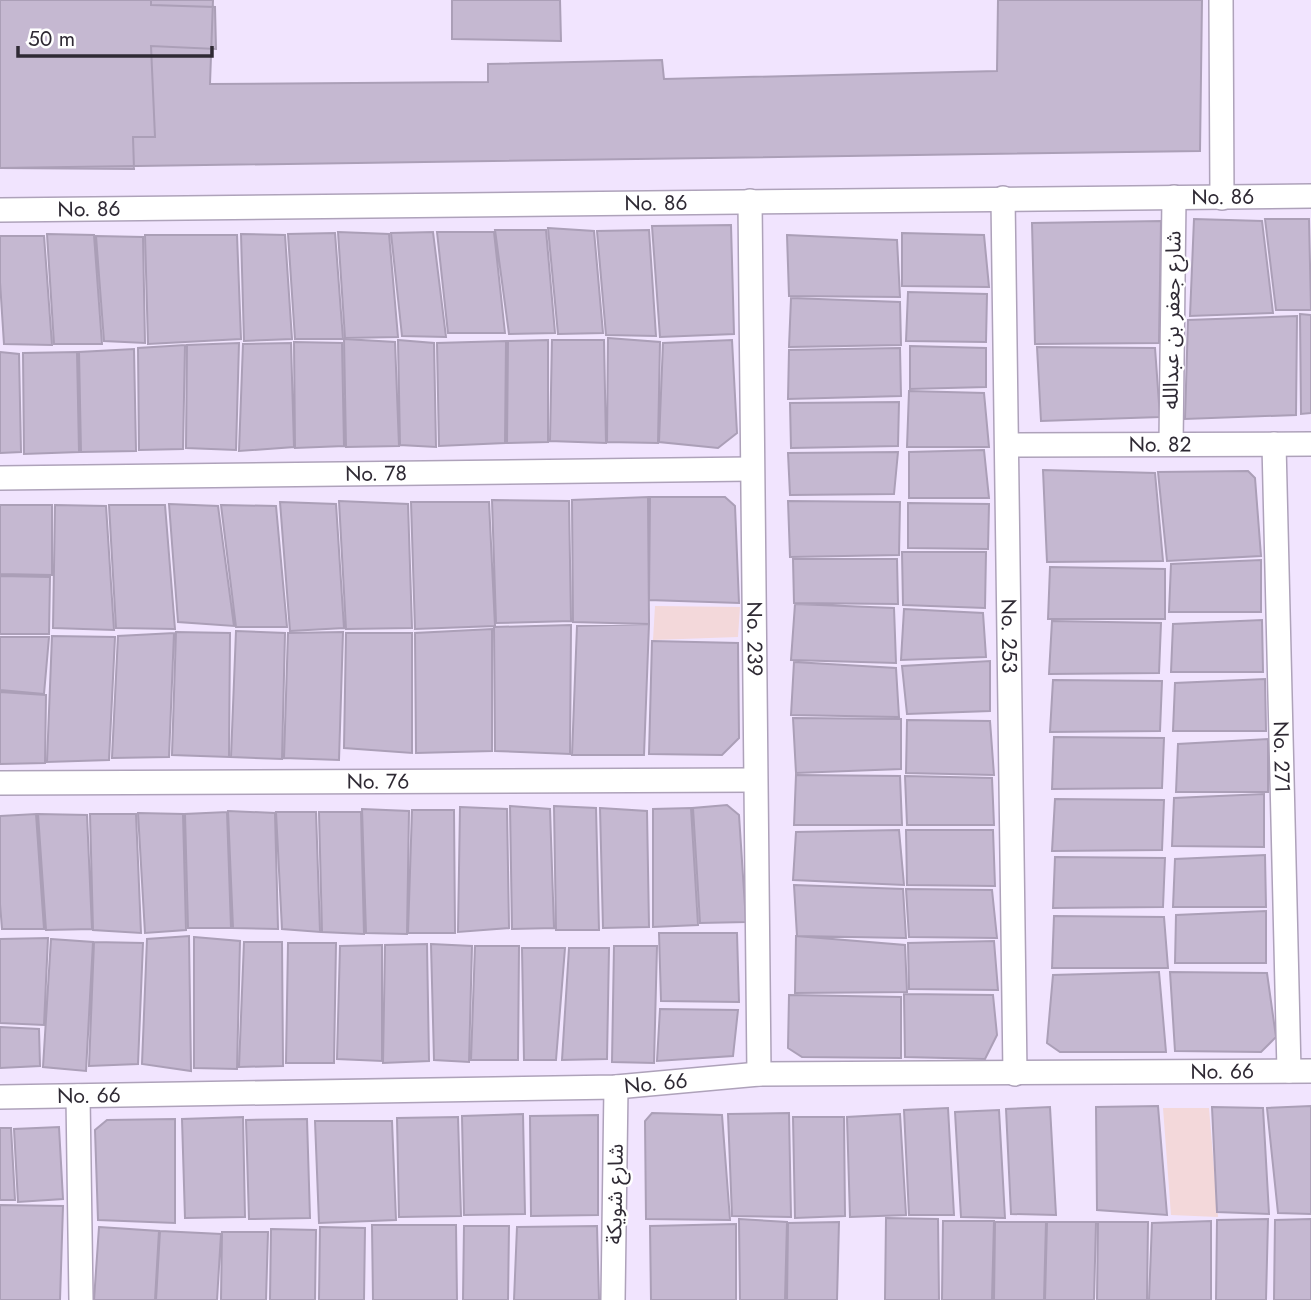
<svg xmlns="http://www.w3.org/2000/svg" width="1311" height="1300" font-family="Jost,'Noto Sans Arabic',sans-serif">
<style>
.education{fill:#f3d8da}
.building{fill:#c5b8d1;stroke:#ab9fb7;stroke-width:2}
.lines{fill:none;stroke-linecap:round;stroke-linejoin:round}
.minor-casing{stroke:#aea2ba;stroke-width:26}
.minor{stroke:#fff;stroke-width:23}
.labels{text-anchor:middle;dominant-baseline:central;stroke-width:5;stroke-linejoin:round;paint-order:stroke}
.street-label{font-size:21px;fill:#2f2a34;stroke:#fff}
</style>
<rect width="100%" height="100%" fill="#f1e4fe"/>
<path class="education" d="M655,606L740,607L738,637L653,640Z
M1163,1108H1209L1218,1217L1171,1215Z"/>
<path class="building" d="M0,0H151V5L215,7L216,49L151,46L155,137H133L134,169L0,168Z
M0,0H213L210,84L488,82V64L662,60L664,79L997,71L998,0H1202L1200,151L0,168Z
M452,0H560L561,41L452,39Z
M1194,219L1262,221L1273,313L1190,316Z
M1265,219H1309L1311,310H1276Z
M1161,221L1159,343L1035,344L1032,223Z
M731,225L734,334L660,337L652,226Z
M548,228L594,231L603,333L558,334Z
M495,230H546L555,333L509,334Z
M649,230L656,336L606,335L597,231Z
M338,232L389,234L398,337L345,338Z
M433,232L446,337L402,336L391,233Z
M437,232H494L505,333H448Z
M335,233L343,339H295L288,234Z
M902,233L984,235L989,287L902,286Z
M47,234L94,235L102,344H54Z
M241,234L285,235L292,339L244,341Z
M145,235H237L241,339L148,344Z
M787,235L897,240L900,297L789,296Z
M0,236H44L52,345L4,344L0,282Z
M96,236L143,237L145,343L104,341Z
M908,292L987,294L986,342L906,341Z
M791,298L900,302L901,345L789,347Z
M1300,314L1311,315V413L1301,414Z
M1297,316L1296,415L1185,419L1188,320Z
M608,338L660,342L658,443L607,442Z
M344,339L395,342L399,446L346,447Z
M398,340L434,343L436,447L400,445Z
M548,340V442L507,443L508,341Z
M552,340H604L606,443L550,441Z
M732,340L737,433L718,448L659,442L663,343Z
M506,341L505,443L439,446L437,343Z
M294,342L342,343L344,446L295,448Z
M239,343L236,450L186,448L187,345Z
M291,343L294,447L239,451L243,344Z
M185,345L183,449L139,450L138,348Z
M910,346L986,348V387L910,389Z
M1037,347L1155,348L1160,417L1041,421Z
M900,348L901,396L788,399L789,350Z
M134,349L136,451L81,452L79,352Z
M0,352L19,354L21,452L0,453Z
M77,352L79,452L24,454L23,353Z
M909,391L984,393L989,447H907Z
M899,402L898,446L791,448L790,403Z
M984,450L989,498H909V452Z
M898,452L894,494L790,495L788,453Z
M1043,470L1155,473L1163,561L1047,562Z
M1248,471L1255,478L1261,556L1167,561L1158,472Z
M648,497L649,624L573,622L572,500Z
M650,497H725L735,506L739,603L649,600Z
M492,500L569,501L571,621L496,623Z
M339,501L408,504L412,628L346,629Z
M788,501L900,502L899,555L790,557Z
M280,502L336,504L344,628L290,631Z
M411,502H489L495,626L415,629Z
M908,503L989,504L988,549L908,548Z
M169,504L218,506L234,626L178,622Z
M0,505H52V575L0,574Z
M55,505L106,506L114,630L53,628Z
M109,505H165L175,629L116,628Z
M221,505L276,506L287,627H236Z
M902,552H986L985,608L903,605Z
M793,559H897L898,604L794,603Z
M1261,560V612H1169L1171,564Z
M1050,567L1165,569V619H1048Z
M0,576L50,577L49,634H0Z
M795,604L894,608L896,663L791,660Z
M904,609L983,613L986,657L901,660Z
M1262,620L1263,672H1171L1173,624Z
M1052,621L1161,623L1159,673L1049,674Z
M649,624L644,755H572L577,626Z
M571,625L570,754L495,751L494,627Z
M492,629V751L416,753L415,633Z
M236,631L285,633L282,759L231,757Z
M176,632L230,633L229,757L172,755Z
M343,632L339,760L284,758L288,633Z
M174,633L169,757L112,758L118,636Z
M346,633H412V753L344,748Z
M52,636L115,637L109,760L47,762Z
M0,637H49L44,694L0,690Z
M652,641L738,643L739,738L722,755L649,754Z
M990,661V711L907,714L902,666Z
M794,662L896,668L899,717L791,715Z
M1265,679L1266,731H1173L1175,683Z
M1053,680L1162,681L1160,731L1050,732Z
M0,692L46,695L45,763L0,764Z
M793,718L901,719V769L796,773Z
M907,720L990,721L994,775L906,773Z
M1054,737L1164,738L1162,788L1052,789Z
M1268,739V792H1176L1178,744Z
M796,775L900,776L902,825H794Z
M905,776L992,778L994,825H907Z
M1264,794V847L1172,846L1174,798Z
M1055,799L1164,800L1162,850L1052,851Z
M727,805L739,815L746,922L700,923L693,808Z
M510,806L550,809L554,928L512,929Z
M554,806L596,808L599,930H556Z
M460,807L507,809L509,928L458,932Z
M600,808L647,811L649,927L603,928Z
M691,808L698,925L653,927V809Z
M362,809L409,811L407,934L366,933Z
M412,810H454L455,933H408Z
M228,811L275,813L278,929L233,928Z
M227,812L231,928H188L185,814Z
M276,812H316L320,932L282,929Z
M319,812H361L364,934L322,932Z
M138,813L183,814L186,930L145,933Z
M36,814L44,929H2L0,904V816Z
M38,814L87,815L92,929L46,930Z
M90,814H136L141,933L93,930Z
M899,830L904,885L793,880L796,832Z
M906,830H993L995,886L907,885Z
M1265,855L1266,907H1173L1175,859Z
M1055,857L1165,858L1163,907L1053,908Z
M794,885L903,889L906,938L797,936Z
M906,889L992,890L997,938L909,937Z
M1266,911V963H1175L1176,915Z
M1054,916L1164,917L1168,968H1052Z
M659,933H737L739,1002L661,1001Z
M189,936L191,1071L142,1064L147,939Z
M796,936L905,945L907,992L795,993Z
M194,937L240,941L237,1069L194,1068Z
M48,938L44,1025L0,1023V939Z
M51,939L93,942L86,1071L43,1067Z
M994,941L998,990L909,989L908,943Z
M94,942L143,943L138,1064L89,1066Z
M244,942H282L283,1066L239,1067Z
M288,943H336L334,1063H286Z
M427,944L429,1061L383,1063L385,945Z
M431,944L472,946L469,1062L434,1060Z
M382,945V1061L337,1059L340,946Z
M475,946H519L518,1060H471Z
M614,946H657L654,1063L612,1062Z
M522,948H565L556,1060H524Z
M569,948H609L607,1059L562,1060Z
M1159,972L1166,1052H1060L1047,1043L1053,975Z
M1170,972L1267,973L1276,1037L1261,1052L1175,1051Z
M904,994L993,995L997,1035L985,1059L905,1057Z
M789,995L901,997V1058L802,1057L788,1048Z
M660,1009L738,1010L733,1056L657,1061Z
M0,1027L39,1029L40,1066L0,1068Z
M1158,1106L1167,1215L1097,1210L1096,1107Z
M1311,1106V1214L1278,1213L1267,1108Z
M1050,1107L1056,1215L1011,1214L1006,1109Z
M1212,1107L1263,1108L1269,1214L1217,1212Z
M948,1108L954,1215H909L904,1110Z
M999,1110L1005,1218L961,1217L955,1112Z
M652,1113L722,1115L730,1220L646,1219L645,1121Z
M789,1113L791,1217L732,1216L728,1114Z
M523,1114L525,1214L464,1215L462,1116Z
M900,1114L906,1215L850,1217L847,1117Z
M598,1115V1215L531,1216L530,1116Z
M243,1117L245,1217L185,1218L182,1119Z
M458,1117L461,1216L399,1217L397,1118Z
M793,1117H844L845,1216L795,1218Z
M175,1119V1223L98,1220L95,1130L107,1120Z
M307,1119L310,1218L249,1219L246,1120Z
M315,1121H392L396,1220L319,1223Z
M59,1127L63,1199L18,1202L14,1129Z
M0,1128H11L15,1200H0Z
M0,1205L63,1206L60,1300H0Z
M886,1218L938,1219L939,1300H885Z
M739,1219L787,1222L785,1300H740Z
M1268,1219L1266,1300H1216L1217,1220Z
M1311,1219V1300H1274L1275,1220Z
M943,1221H994L992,1300H942Z
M1211,1221V1300H1149L1152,1223Z
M839,1222L837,1300H787L788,1223Z
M995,1222H1046L1044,1300H994Z
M1047,1222H1096L1094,1300H1045Z
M1098,1222H1148L1147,1300H1097Z
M736,1224V1300H651L650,1226Z
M372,1225H456L457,1300H373Z
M464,1226H509L508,1300H463Z
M597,1226L599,1300H514L517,1227Z
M99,1227L159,1231L155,1300H94Z
M320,1227L365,1228L364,1300H319Z
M271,1229L316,1230L315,1300H270Z
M160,1231L221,1234L217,1300H156Z
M222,1232H268L266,1300H221Z"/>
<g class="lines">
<g class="minor-casing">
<g id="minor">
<path d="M1221,0L1222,198"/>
<path id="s1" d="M1003,198L1015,1074"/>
<path id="s2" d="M750,201L759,1074"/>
<path id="s3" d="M0,210L1311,196"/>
<path d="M1171,444L1174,197"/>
<path id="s4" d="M1274,444L1289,1071"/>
<path id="s5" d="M1008,445L1311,444"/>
<path id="s6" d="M0,478L751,469"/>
<path id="s7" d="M0,783L755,780"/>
<path d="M78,1096L81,1300"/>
<path id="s8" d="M0,1097L616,1087L759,1074L1311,1071"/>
<path d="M613,1300L616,1087"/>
</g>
</g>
<use href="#minor" class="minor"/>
</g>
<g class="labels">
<g class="street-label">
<text stroke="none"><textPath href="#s3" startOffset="1223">No. 86</textPath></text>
<text stroke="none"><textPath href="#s3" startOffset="656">No. 86</textPath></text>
<text stroke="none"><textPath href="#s3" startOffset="89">No. 86</textPath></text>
<text transform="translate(1172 320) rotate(-89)">شارع جعفر بن عبدالله</text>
<text stroke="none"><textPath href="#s5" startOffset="152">No. 82</textPath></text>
<text stroke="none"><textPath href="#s6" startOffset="376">No. 78</textPath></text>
<text stroke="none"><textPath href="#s1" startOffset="438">No. 253</textPath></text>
<text stroke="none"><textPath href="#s2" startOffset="438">No. 239</textPath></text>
<text stroke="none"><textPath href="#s4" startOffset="313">No. 271</textPath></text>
<text stroke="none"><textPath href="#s7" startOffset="378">No. 76</textPath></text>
<text stroke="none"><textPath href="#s8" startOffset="1223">No. 66</textPath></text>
<text stroke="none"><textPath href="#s8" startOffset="656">No. 66</textPath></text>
<text stroke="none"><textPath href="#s8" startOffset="89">No. 66</textPath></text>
<text transform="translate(615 1194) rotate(-89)">شارع شويكة</text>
</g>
</g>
<path d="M18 46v10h194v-10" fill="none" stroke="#2f2a34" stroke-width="3.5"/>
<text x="28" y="46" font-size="21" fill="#2f2a34" stroke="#ffffff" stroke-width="5" paint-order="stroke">50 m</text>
</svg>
